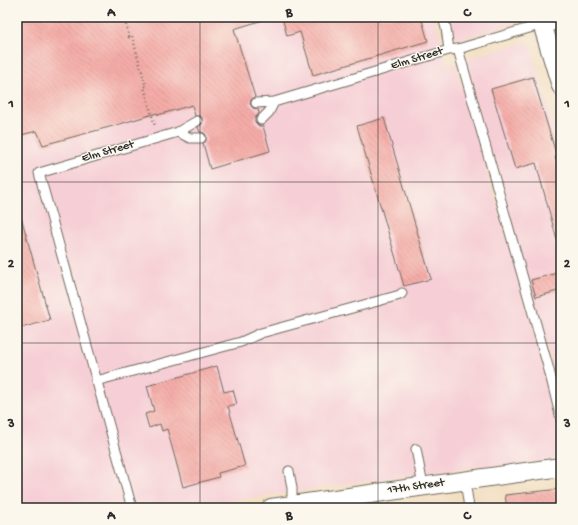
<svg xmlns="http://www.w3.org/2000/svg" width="578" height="525" font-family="'Gochi Hand',sans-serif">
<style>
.built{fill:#f6cfd6}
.building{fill:url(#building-back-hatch)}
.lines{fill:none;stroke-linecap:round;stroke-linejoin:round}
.lane-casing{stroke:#70695e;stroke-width:11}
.street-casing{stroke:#70695e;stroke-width:20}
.path{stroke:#70695e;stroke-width:2.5;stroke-dasharray:1 3;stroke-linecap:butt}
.lane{stroke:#fff;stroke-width:9}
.street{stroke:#fff;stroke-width:18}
.grid{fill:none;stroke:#2b2b2b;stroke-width:1;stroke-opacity:0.55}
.labels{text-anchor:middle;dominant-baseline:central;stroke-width:3;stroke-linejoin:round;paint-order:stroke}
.street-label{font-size:12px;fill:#2b2b2b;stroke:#fbf7ec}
.neatline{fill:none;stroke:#2b2b2b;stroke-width:1.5}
.grid-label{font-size:13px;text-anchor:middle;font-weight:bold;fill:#2b2b2b}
</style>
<defs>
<pattern id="building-back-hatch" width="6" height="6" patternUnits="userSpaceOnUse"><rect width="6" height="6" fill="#f5aca7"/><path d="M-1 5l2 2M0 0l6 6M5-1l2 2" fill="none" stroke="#d29490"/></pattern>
</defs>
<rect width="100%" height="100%" fill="#fbf7ec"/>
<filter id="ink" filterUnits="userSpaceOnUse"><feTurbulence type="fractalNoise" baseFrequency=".025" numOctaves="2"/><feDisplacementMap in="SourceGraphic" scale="8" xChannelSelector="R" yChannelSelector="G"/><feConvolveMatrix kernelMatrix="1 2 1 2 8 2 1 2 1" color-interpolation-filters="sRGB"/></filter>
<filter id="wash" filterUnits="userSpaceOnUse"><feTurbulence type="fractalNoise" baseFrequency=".012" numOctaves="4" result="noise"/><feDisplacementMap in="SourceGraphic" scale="16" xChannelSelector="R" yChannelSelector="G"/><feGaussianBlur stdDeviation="0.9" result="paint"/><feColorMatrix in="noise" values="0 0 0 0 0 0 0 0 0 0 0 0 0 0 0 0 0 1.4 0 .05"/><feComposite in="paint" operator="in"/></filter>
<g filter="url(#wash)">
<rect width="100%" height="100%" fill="#f1dbbc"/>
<path class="built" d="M17,17H434L448,65L455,63L561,421V459L481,470L480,466L176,508H17Z
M449,17H521L523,21L456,41Z
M529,41L561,151V397L461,61Z"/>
<g id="blocks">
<path class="building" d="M17,17H263V20L234,29L255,97L251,100L250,104L253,108L258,109L259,113L255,118V122L259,126H263L270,151L210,169L203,143L206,141V135L204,133L200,132L198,127L202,124V118L200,116H195L192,105L158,115L157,113L113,126L43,145L37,131L17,136Z
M282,17H421L428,41L313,75L300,32L287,36Z
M533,77L557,157H555L561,177V240H557L536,163L515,169L491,89Z
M384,118L431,279L404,286L357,126Z
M17,217H21L50,320L17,329Z
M561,272V290L536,297L531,280Z
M217,366L224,392L233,390L237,404L228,406L245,466L218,473L219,477L183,487L167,429L162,431L160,424L149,428L145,414L154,411L147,386Z
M561,489V508H507L505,495Z"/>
</g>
</g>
<g filter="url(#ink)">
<use href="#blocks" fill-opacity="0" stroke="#70695e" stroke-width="1"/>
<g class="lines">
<g class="lane-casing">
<path id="lane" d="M443,17L446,28L449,50
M458,49L549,370L561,419
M256,103L274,102L449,50L458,49L543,24
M261,120L269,112L274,102
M178,132L190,138H201
M96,381L241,342L261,333L400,295L402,293
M416,449L423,486
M289,471L292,488V505
M465,480L469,508
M132,508L39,173L178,132L197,121"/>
</g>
<g class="street-casing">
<path id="street" d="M540,17L561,86
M543,24L561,19
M271,508L561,467"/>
</g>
<path class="path" d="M124,17L129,37L132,36L146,86L144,87L155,126"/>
<use href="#lane" class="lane"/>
<use href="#street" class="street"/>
</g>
</g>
<path class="grid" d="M200,17V508M378,17V508M17,182H561M17,343H561"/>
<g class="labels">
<g class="street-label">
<text transform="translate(417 59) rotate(-17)">Elm Street</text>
<text transform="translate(108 152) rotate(-16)">Elm Street</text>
<text transform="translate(416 487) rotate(-8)">17th Street</text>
</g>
</g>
<rect width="578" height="525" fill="none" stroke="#fbf7ec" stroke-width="44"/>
<rect x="22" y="22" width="534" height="481" class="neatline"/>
<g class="grid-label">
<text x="111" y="16">A</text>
<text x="289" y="16">B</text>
<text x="467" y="16">C</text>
<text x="11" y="107">1</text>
<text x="567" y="107">1</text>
<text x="11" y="267">2</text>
<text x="567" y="267">2</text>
<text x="11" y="427">3</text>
<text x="567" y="427">3</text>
<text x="111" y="519">A</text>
<text x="289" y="519">B</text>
<text x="467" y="519">C</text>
</g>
</svg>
